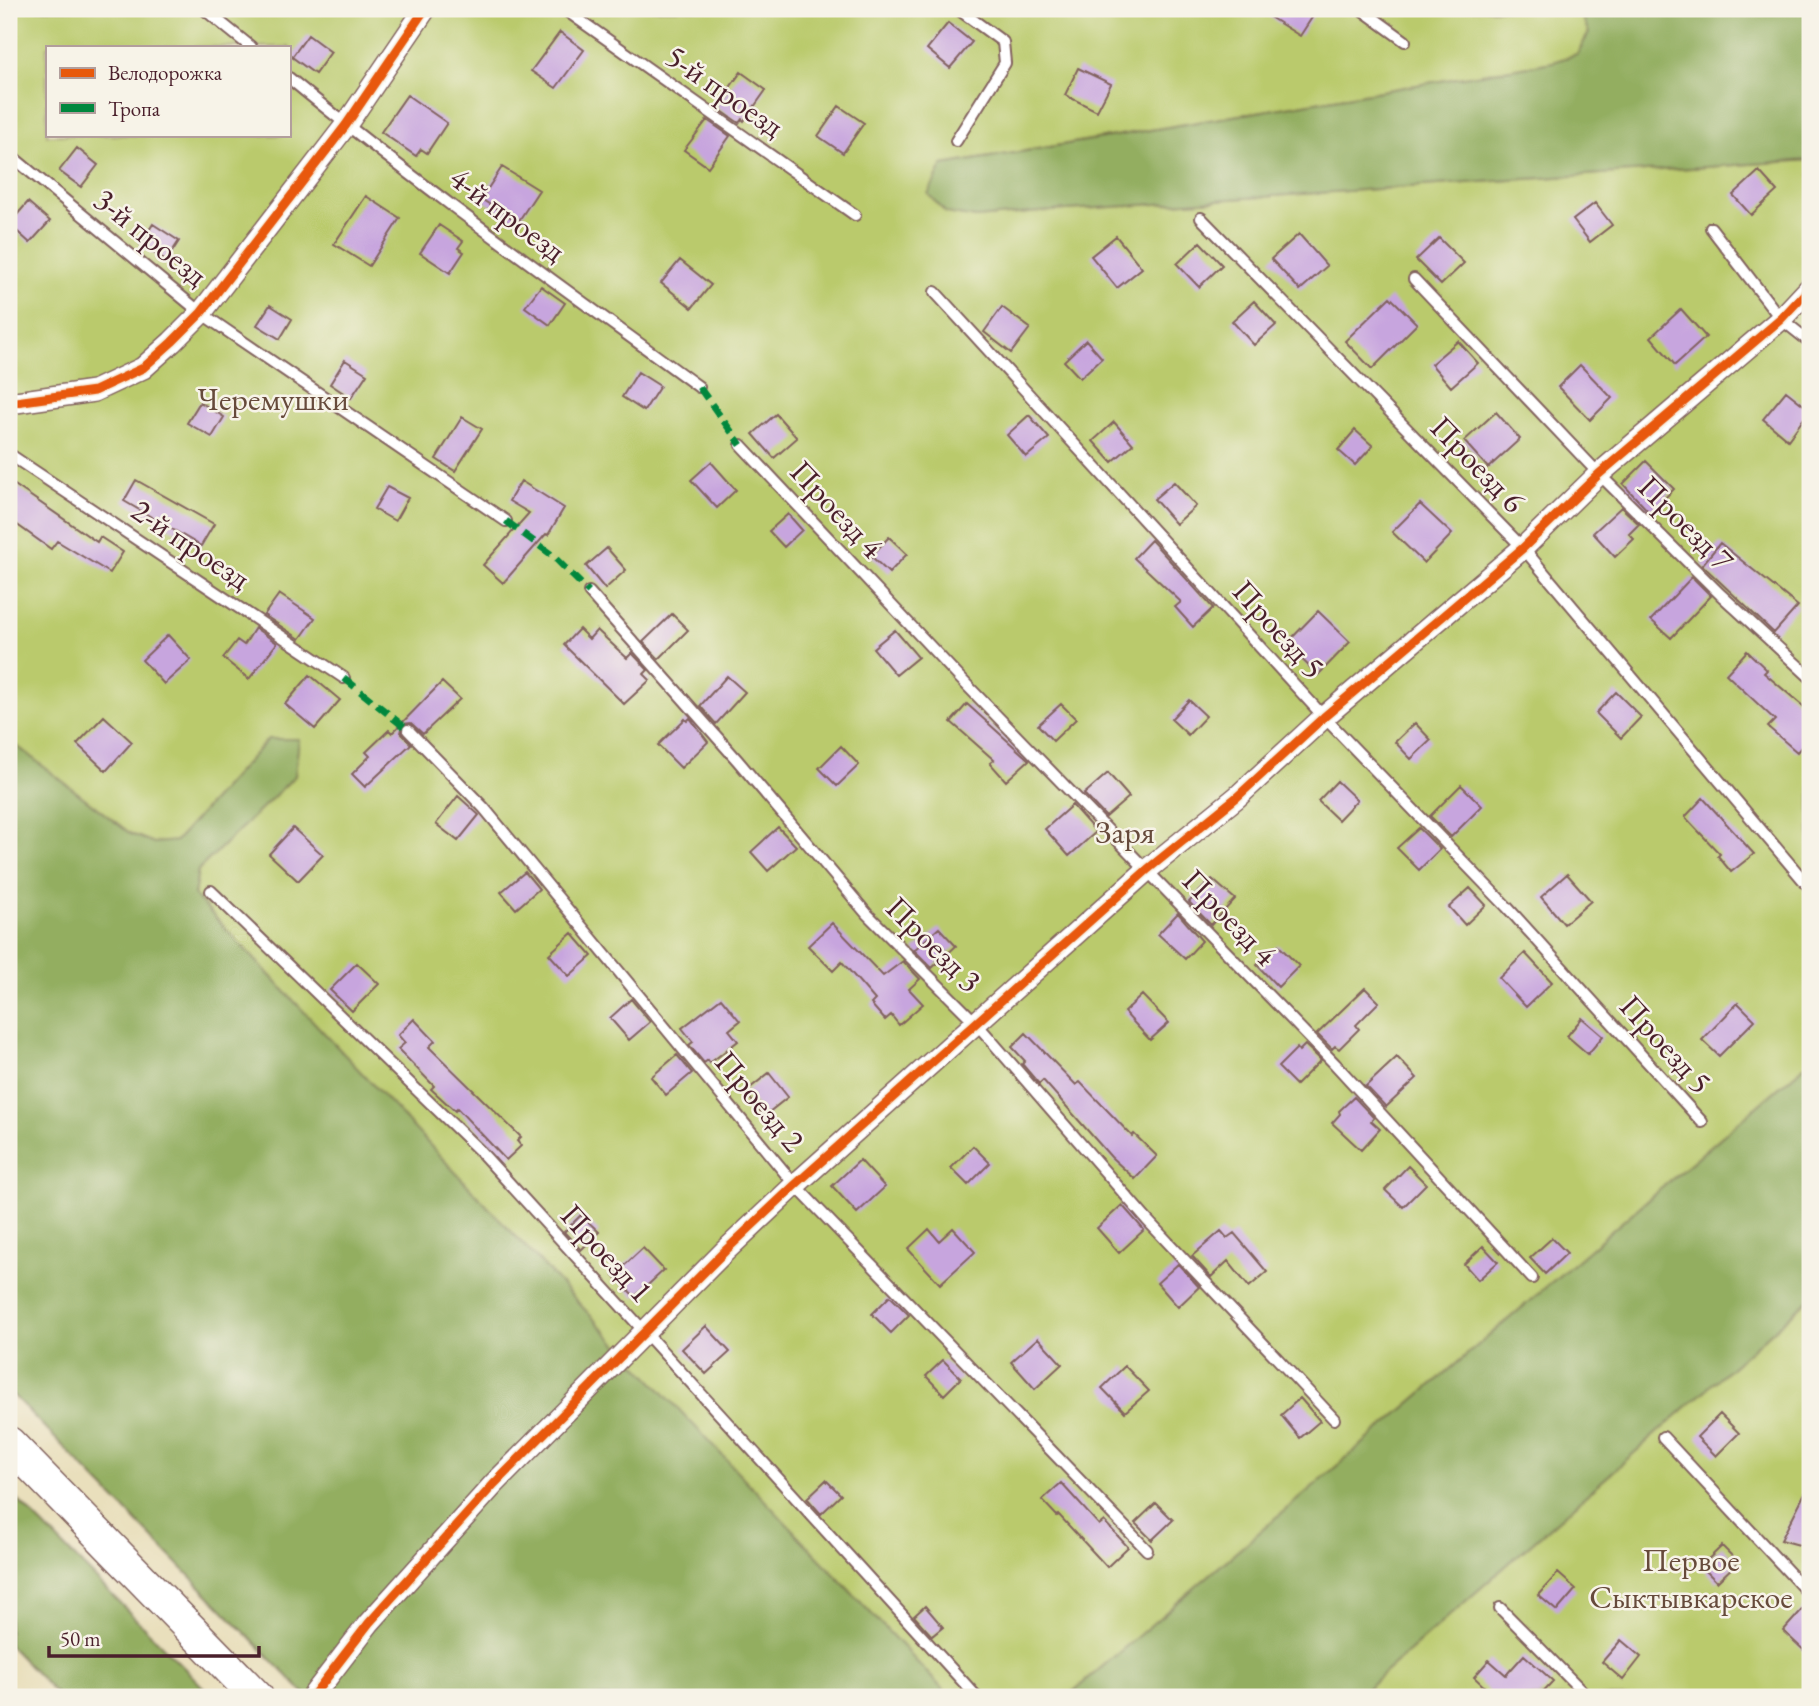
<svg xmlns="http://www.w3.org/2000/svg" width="1819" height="1706" font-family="'EB Garamond',serif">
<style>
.green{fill:#baca6c;stroke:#82744c;stroke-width:2;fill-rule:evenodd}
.forest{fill:#93ae60;stroke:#6e6646;stroke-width:2}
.building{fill:#c7a5de}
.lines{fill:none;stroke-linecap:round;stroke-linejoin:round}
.lane-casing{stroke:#82625e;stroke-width:14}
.street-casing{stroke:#82625e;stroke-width:24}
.secondary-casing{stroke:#82625e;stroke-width:35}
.lane{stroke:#fff;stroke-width:10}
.street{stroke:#fff;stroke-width:21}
.secondary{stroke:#fff;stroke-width:32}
.quiet{stroke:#00873e;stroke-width:7;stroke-dasharray:14 7;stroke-linecap:butt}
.cycleway-casing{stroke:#f7f3e8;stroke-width:13}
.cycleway{stroke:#e8590c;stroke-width:9}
.labels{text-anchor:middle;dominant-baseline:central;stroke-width:5;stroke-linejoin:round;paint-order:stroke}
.street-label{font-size:32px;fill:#4a1f2b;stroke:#f7f3e8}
.park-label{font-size:32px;fill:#664a3b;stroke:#f7f3e8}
</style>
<rect width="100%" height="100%" fill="#f7f3e8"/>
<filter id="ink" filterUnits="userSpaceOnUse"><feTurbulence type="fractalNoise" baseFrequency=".0143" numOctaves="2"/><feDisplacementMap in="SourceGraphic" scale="14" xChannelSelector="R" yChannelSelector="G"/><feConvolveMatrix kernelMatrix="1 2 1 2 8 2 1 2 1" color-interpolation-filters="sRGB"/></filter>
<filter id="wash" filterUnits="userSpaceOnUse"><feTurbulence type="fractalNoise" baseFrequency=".00686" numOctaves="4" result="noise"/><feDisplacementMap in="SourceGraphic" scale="28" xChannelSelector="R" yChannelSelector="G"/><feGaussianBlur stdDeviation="1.57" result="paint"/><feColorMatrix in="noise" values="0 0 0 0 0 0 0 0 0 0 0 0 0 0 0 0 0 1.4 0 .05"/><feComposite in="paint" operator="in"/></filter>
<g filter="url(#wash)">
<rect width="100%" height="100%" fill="#e9dfbc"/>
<path class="green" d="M9,9H1579L1589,33L1577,54L1553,62L943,165L946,213L976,218L1052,211L1810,160V1061L1067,1697H950L194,895L198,870L295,776L268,739L175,842L154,843L131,834L9,740ZM47,47H289V135H47Z
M1810,1298V1697H1357Z"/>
<path class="forest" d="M1579,9H1810V160L1052,211L976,218L946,213L928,194L943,165L1553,62L1577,54L1589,33Z
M268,739H299L295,776L198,870L194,895L950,1697H308L9,1391V740L131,834L154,843L176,841Z
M1810,1061V1298L1357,1697H1067Z
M14,1496L213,1697H59L9,1645V1500Z"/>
<g id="blocks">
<path class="building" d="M1257,9H1301L1313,16L1300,36Z
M948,23L972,42L950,68L927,49Z
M560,32L584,50L556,88L531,71Z
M308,35L331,52L315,74L292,57Z
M1078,68L1111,84L1097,111L1065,95Z
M741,72L766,90L744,121L742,119L739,123L716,107Z
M407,95L447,123L427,153L421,149L416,156L381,132Z
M839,106L864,123L843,153L818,136Z
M707,120L730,136L708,167L684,150Z
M77,148L98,165L81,187L59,171Z
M502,167L539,190L518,222L481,199Z
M1759,171L1777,191L1751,215L1733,195Z
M366,196L400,218L369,266L334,244Z
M28,202L50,221L30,243L9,224Z
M1595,203L1612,225L1590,242L1573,220Z
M153,224L179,241L166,261L140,244Z
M439,225L463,241L458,248L464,252L450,273L420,253Z
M1299,234L1327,266L1300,290L1271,259Z
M1116,236L1142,268L1117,288L1091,256Z
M1439,238L1464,263L1441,285L1416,260Z
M1200,242L1222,265L1199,287L1177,264Z
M680,260L711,285L692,308L661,283Z
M541,286L565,303L550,325L525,307Z
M1390,297L1417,324L1372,369L1345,341Z
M1254,301L1276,325L1254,345L1232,321Z
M270,305L292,319L280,339L257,325Z
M1002,307L1030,328L1011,353L984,332Z
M1681,309L1706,337L1675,365L1651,337Z
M1086,340L1102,358L1080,378L1064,361Z
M1458,341L1478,363L1451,387L1431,364Z
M345,360L367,374L351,398L330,384Z
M1580,365L1612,398L1590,420L1558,387Z
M638,372L660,386L644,411L622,397Z
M1786,391L1810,410L1788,440L1763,419Z
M200,402L224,417L212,437L187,423Z
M1496,412L1520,439L1488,468L1464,441Z
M776,414L797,438L774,458L753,434Z
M1029,415L1049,438L1026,457L1007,435Z
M462,417L482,429L455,471L436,459Z
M1114,422L1133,444L1112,462L1093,441Z
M1355,430L1373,446L1355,465L1338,450Z
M1646,461L1674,489L1650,513L1623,484Z
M711,462L736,490L717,508L691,480Z
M136,480L214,524L201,546L124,501Z
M9,481L97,542L100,537L123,552L110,573L57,541L51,549L9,519Z
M521,481L564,508L548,535L546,534L503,583L483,565L529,513L509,501Z
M1174,482L1196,506L1176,524L1154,499Z
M387,487L408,498L395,521L374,509Z
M1420,504L1452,534L1424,563L1392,532Z
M1621,507L1639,524L1629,534L1634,539L1615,557L1593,533Z
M788,514L802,530L784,547L769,531Z
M889,537L907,554L889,573L871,556Z
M1151,540L1213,608L1193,627L1175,607L1181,602L1134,558Z
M1720,543L1798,606L1774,633L1702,565Z
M607,548L626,570L605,589L586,566Z
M1692,577L1711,596L1671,638L1651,620Z
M279,594L315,618L300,639L264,615Z
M1318,611L1350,642L1318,675L1286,644Z
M672,614L688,630L659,659L643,642Z
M255,628L277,643L249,679L223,658L237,640L244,645Z
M579,629L589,639L597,630L627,658L632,653L648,670L644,674L650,680L624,704L564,645Z
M895,630L918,657L896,675L873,648Z
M168,635L191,660L164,684L142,660Z
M1747,651L1767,670L1764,673L1810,712V737L1797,752L1768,727L1775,720L1726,674Z
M310,675L340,700L315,729L285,704Z
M727,676L745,692L716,724L700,706Z
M442,682L460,699L423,734L411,723L403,724L401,733L411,744L365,787L352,774L370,756L366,752L389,730L392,733Z
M1616,692L1641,717L1621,738L1596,713Z
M1189,700L1206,716L1188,735L1171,719Z
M967,704L1029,760L1006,781L990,763L994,760L951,722Z
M1061,704L1076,719L1053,741L1038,725Z
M104,716L132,742L106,771L77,744Z
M690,718L708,742L681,768L658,745L685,719L687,721Z
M1415,723L1431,740L1411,759L1395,742Z
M841,746L859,765L837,786L819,768Z
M1108,773L1129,797L1106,817L1084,794Z
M1337,781L1357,800L1338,820L1318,801Z
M1461,785L1482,806L1451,837L1430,816Z
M458,796L479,815L458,841L436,824Z
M1703,798L1754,854L1731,872L1718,856L1720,854L1685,817Z
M1072,805L1096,832L1069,856L1045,829Z
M778,827L796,846L768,871L751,852Z
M293,828L323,855L298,881L269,854Z
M1419,828L1440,849L1419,870L1397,848Z
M525,872L539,889L516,909L501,892Z
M1567,874L1591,901L1564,924L1541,897Z
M1212,879L1235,899L1211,925L1189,902Z
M1470,888L1486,905L1465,925L1449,907Z
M1178,913L1202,941L1185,959L1158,934Z
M832,923L883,976L903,961L920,979L909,989L923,1004L899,1025L891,1015L885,1020L871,1004L875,1000L842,962L833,971L808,946Z
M939,928L956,946L932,968L914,950Z
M572,933L592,956L569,976L549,954Z
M1278,945L1299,966L1278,987L1257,965Z
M1525,953L1552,982L1526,1007L1499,978Z
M357,963L379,984L352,1011L330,990Z
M1365,988L1379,1002L1356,1025L1359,1029L1339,1049L1335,1046L1332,1049L1317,1034Z
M1142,995L1169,1023L1150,1040L1124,1012Z
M721,998L740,1021L729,1030L738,1041L710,1063L708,1060L704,1063L689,1045L693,1042L682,1028Z
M631,999L650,1022L629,1040L610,1018Z
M1738,1003L1755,1020L1719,1056L1702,1040Z
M1582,1018L1603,1036L1588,1054L1567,1036Z
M414,1019L435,1041L429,1047L521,1137L517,1141L521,1146L506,1160L457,1108L455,1111L431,1089L434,1086L398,1049L405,1043L398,1035Z
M1026,1033L1076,1085L1080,1082L1132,1136L1134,1134L1157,1156L1135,1179L1111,1157L1043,1080L1039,1084L1022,1064L1025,1061L1012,1047Z
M1305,1045L1321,1060L1296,1085L1278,1067L1297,1048L1299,1051Z
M677,1055L692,1073L666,1095L651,1077Z
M1397,1057L1417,1078L1386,1107L1366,1086Z
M769,1073L788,1097L764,1116L745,1092Z
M1354,1097L1374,1118L1371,1121L1380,1129L1361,1150L1332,1123L1340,1114L1339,1111Z
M973,1146L990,1163L968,1185L951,1168Z
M860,1160L885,1187L857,1213L832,1186Z
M1408,1166L1426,1184L1403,1207L1385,1190Z
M1122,1205L1144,1230L1119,1253L1097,1228Z
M581,1215L599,1232L581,1250L564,1232Z
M953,1228L975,1252L940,1284L908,1249L929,1229L939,1241Z
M1221,1231L1227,1238L1234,1233L1267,1272L1249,1287L1228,1261L1211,1277L1192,1256Z
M1552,1238L1567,1253L1545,1274L1530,1258Z
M1483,1246L1498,1262L1478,1280L1464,1264Z
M643,1248L664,1270L635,1297L614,1275Z
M1178,1264L1199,1287L1178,1307L1157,1283Z
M890,1296L909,1315L891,1333L872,1314Z
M706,1326L730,1352L706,1374L682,1349Z
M1038,1338L1062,1364L1035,1389L1011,1362Z
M943,1360L961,1378L944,1395L926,1376Z
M1125,1366L1149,1391L1125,1412L1102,1388Z
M1300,1398L1320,1421L1300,1438L1281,1415Z
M1720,1414L1739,1433L1716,1456L1697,1437Z
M826,1480L841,1495L821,1514L807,1498Z
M1061,1483L1099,1525L1104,1521L1128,1547L1107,1567L1059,1515L1057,1516L1042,1500Z
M1810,1483V1548L1781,1540Z
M1156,1503L1173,1520L1152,1540L1135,1523Z
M1722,1546L1738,1562L1717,1582L1701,1566Z
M1558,1573L1576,1589L1557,1611L1538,1595Z
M1808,1603H1810V1656L1783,1631Z
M925,1606L943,1627L932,1636L914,1616Z
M1621,1640L1641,1657L1623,1680L1602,1662Z
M1524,1655L1553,1681L1538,1697H1485L1490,1692L1474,1677L1489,1660L1506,1675Z"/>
</g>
</g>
<g filter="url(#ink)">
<use href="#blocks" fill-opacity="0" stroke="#82625e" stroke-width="2"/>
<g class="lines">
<g class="lane-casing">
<path id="lane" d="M204,9L251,47
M564,9L855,215
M1361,9L1405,41
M289,78C421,187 561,286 699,387
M956,141L1005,63L1003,42L958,9
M9,154L201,313L506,521
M1201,218L1523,548L1810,888
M1711,228L1781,319L1810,342
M1414,279L1599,474L1721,595L1810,677
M935,292L1324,717L1507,907L1702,1122
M741,445L959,677L1335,1064L1532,1278
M9,454L344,678
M589,592L738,761L867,914L976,1023L1147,1220L1334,1419
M408,730L484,808L795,1185L1147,1550
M211,891L480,1151L977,1697
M1663,1437L1810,1595
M9,1478L26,1465
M1500,1608L1588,1697"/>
</g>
<g class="street-casing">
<path id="street" d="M9,403L94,391L143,368L172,342L201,313L346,125L425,9
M312,1697L369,1623L494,1484L725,1251L795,1185L1148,869L1237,797L1324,717L1523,548L1599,474L1781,319L1810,288"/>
</g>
<g class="secondary-casing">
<path id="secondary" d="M9,1443L257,1697"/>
</g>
<use href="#lane" class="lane"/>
<use href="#street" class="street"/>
<use href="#secondary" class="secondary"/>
<path class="quiet" d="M699,387L741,445
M506,521L552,555L589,592
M344,678L408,730"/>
<g class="cycleway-casing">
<path id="cycleway" d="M9,403L94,391L143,368L172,342L201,313L346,125L425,9
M312,1697L369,1623L494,1484L725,1251L795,1185L1148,869L1237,797L1324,717L1523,548L1599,474L1781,319L1810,288"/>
</g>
<use href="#cycleway" class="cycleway"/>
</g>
</g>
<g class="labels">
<g class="street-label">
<text transform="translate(725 91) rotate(35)">5-й проезд</text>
<text transform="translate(508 214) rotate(37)">4-й проезд</text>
<text transform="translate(151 237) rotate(39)">3-й проезд</text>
<text transform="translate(1478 464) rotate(46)">Проезд 6</text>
<text transform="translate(837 509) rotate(47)">Проезд 4</text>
<text transform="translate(1686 523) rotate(45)">Проезд 7</text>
<text transform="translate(191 544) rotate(34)">2-й проезд</text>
<text transform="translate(1279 629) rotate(48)">Проезд 5</text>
<text transform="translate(1230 917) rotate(46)">Проезд 4</text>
<text transform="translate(934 944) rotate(45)">Проезд 3</text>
<text transform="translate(1666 1044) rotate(48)">Проезд 5</text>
<text transform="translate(760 1101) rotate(50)">Проезд 2</text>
<text transform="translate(607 1253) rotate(48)">Проезд 1</text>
</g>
<g class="park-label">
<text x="273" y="399">Черемушки</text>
<text x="1125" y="832">Заря</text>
<text x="1691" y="1560">Первое<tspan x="1691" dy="37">Сыктывкарское</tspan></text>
</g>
</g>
<rect width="1819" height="1706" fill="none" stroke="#f7f3e8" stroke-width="35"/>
<rect x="46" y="46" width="245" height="91" fill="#f7f3e8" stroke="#b29e9c" stroke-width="2"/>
<rect x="60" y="68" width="35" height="10" fill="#e8590c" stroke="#b29e9c" stroke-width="2"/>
<text x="108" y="80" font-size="21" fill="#4a1f2b">Велодорожка</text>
<rect x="60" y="103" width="35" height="10" fill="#00873e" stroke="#b29e9c" stroke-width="2"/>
<text x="108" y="116" font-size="21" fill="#4a1f2b">Тропа</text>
<path d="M49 1646v10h210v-10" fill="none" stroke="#4a1f2b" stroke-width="3.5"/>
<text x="60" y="1646" font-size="21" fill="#4a1f2b" stroke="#f7f3e8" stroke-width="5" paint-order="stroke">50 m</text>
</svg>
